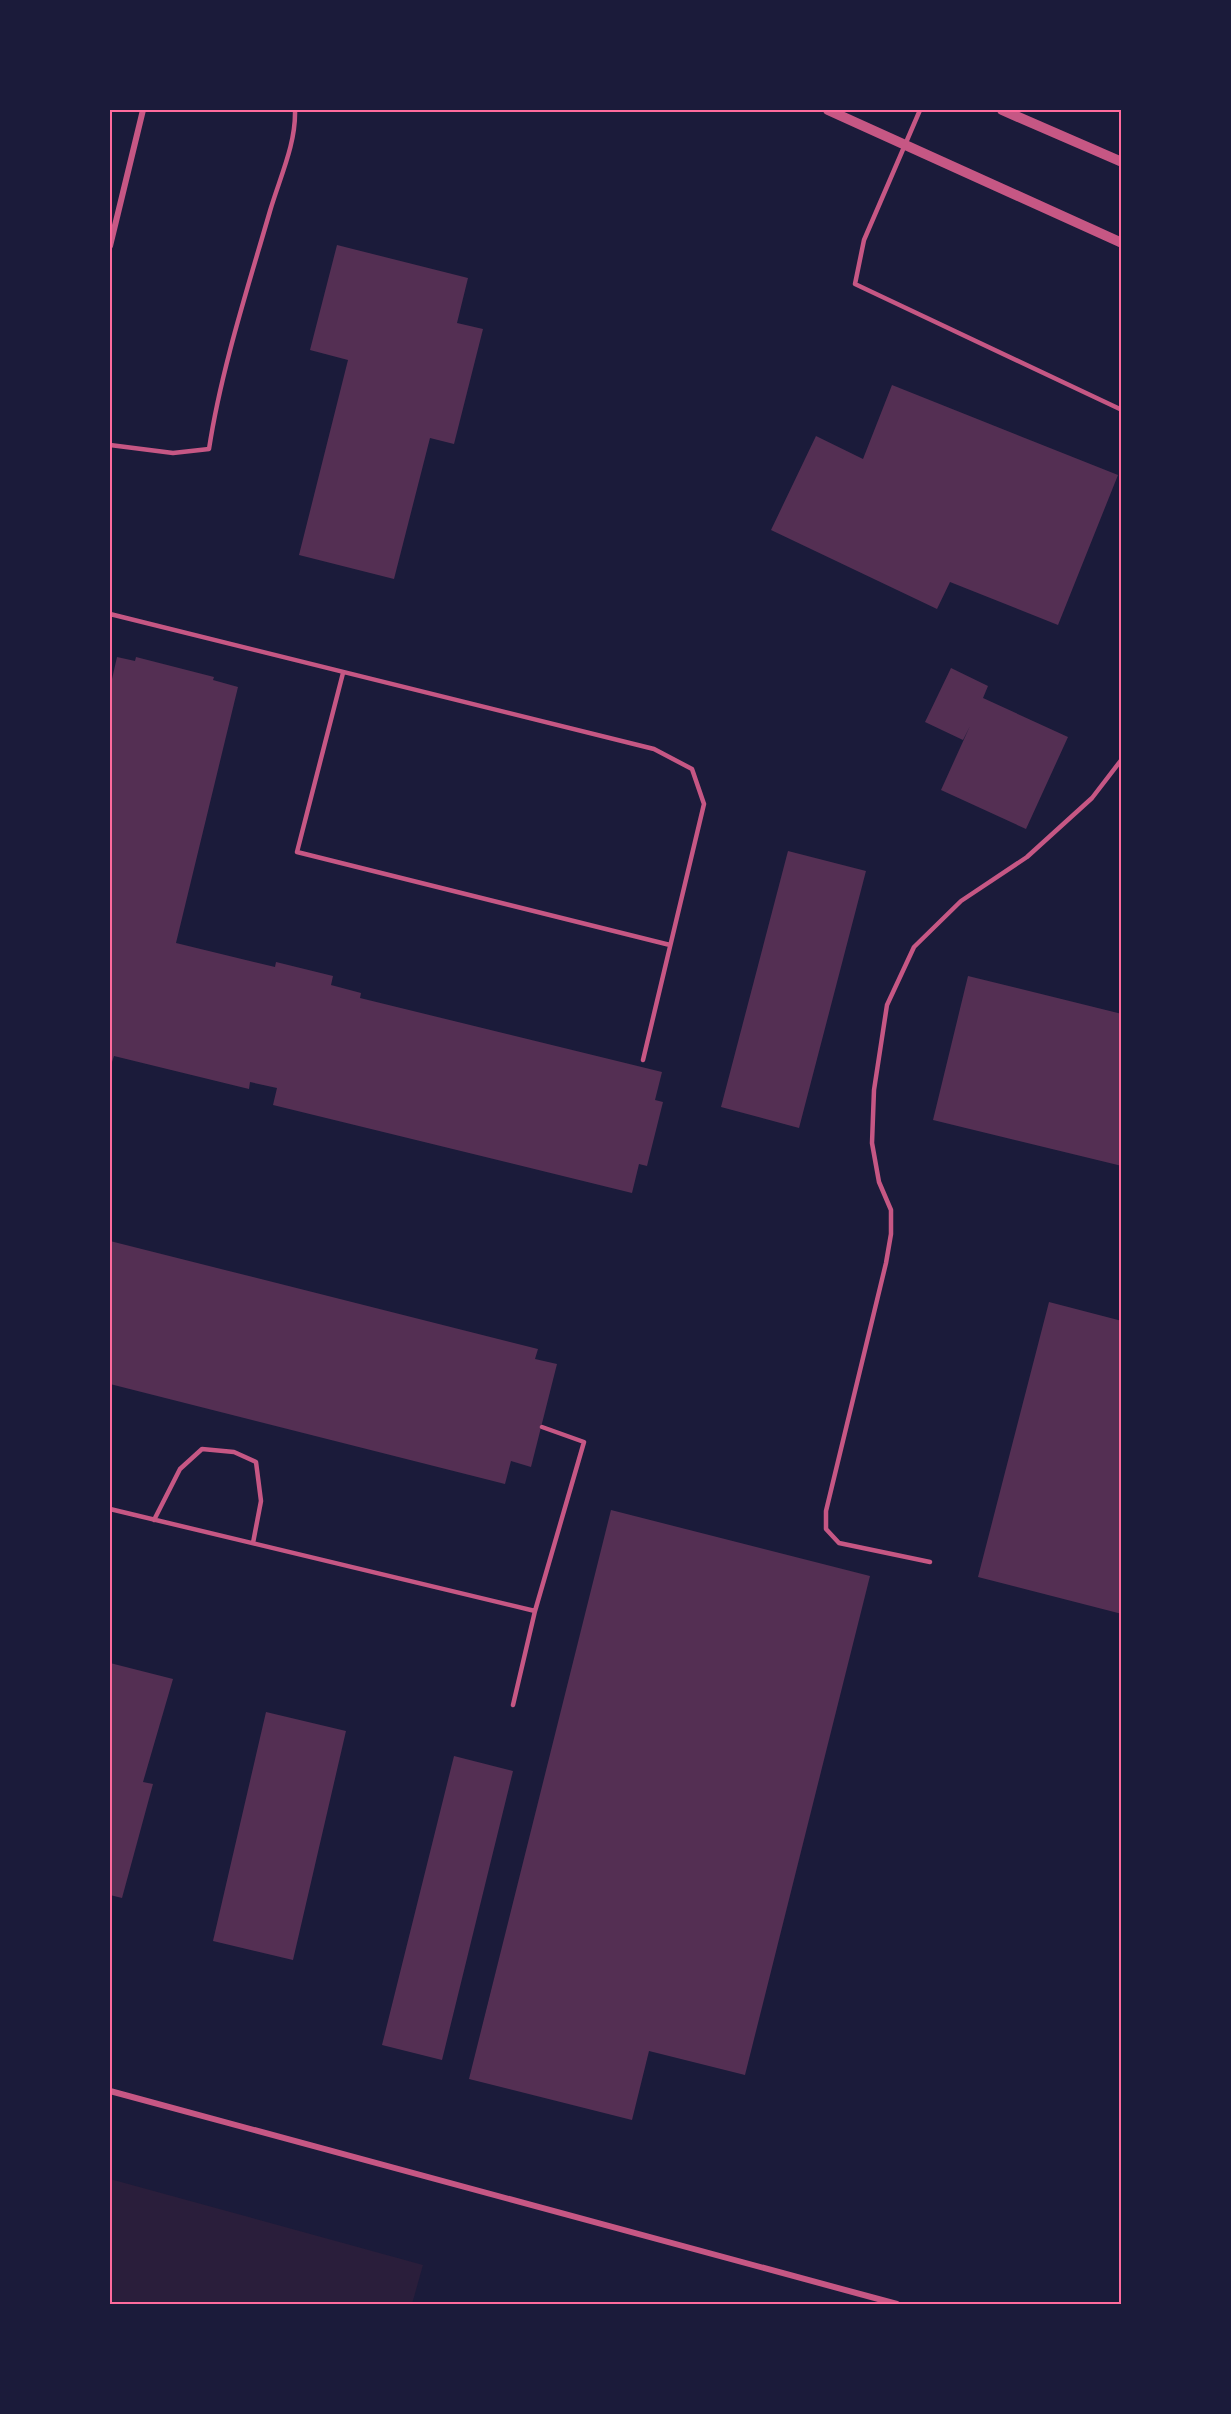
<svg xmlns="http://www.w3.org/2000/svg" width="1231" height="2414" font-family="Manrope,sans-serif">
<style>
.green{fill:#2a1e3b}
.building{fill:#542f53}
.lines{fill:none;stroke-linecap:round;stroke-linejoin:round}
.service{stroke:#c65784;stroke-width:4.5}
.minor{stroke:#c65784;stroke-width:6}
.tertiary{stroke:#c65784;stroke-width:10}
.neatline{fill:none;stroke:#ff6b9d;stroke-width:2}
</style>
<rect width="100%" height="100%" fill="#1b1b3a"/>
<path class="green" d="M110,2179L423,2265L412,2304H110Z"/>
<path class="building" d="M337,245L468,278L457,323L483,329L454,444L430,438L394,579L299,555L348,360L310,350Z
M892,385L1118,475L1058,625L950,582L937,609L771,530L816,436L863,459Z
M117,657L135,661L136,657L214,677L213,680L238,687L176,943L275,967L276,962L333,976L331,985L361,993L360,998L662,1072L655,1100L663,1102L647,1166L639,1164L632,1193L273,1105L277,1088L250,1082L249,1089L114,1056L110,1068V688Z
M951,668L988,686L983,698L1068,737L1026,829L941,790L970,726L963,740L925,722Z
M788,851L866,871L799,1128L721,1107Z
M968,976L1122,1014V1166L933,1120Z
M110,1241L538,1349L535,1359L557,1364L531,1467L511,1461L505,1484L110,1384Z
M1049,1302L1122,1321V1614L978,1577Z
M611,1510L870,1576L745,2075L649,2051L632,2120L469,2079Z
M110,1663L173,1679L143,1782L153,1784L122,1898L110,1895Z
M266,1712L346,1731L293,1960L213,1941Z
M454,1756L513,1771L442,2060L382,2045Z"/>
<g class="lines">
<path class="service" d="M920,110L864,240L855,284L1122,410
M110,445L173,453L209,449C221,370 248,287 270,211C280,177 296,144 295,110
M110,614L654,749L692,769L704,804L643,1060
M343,673L297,852L670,945
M110,1509L535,1611L513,1705
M154,1520L180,1469L202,1449L234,1452L256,1462L261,1501L253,1543
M930,1562L839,1543L826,1529V1511L886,1263L891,1234V1210L879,1182L872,1143L874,1090L887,1005L914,947L961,901L1027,857L1092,798L1122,759
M535,1611L584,1442L542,1427"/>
<path class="minor" d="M110,246L143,110
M110,2091L897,2304"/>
<path class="tertiary" d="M828,110L1122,243
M1002,110L1122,162"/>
</g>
<rect width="1231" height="2414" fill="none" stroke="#1b1b3a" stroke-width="222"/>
<rect x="111" y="111" width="1009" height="2192" class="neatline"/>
</svg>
